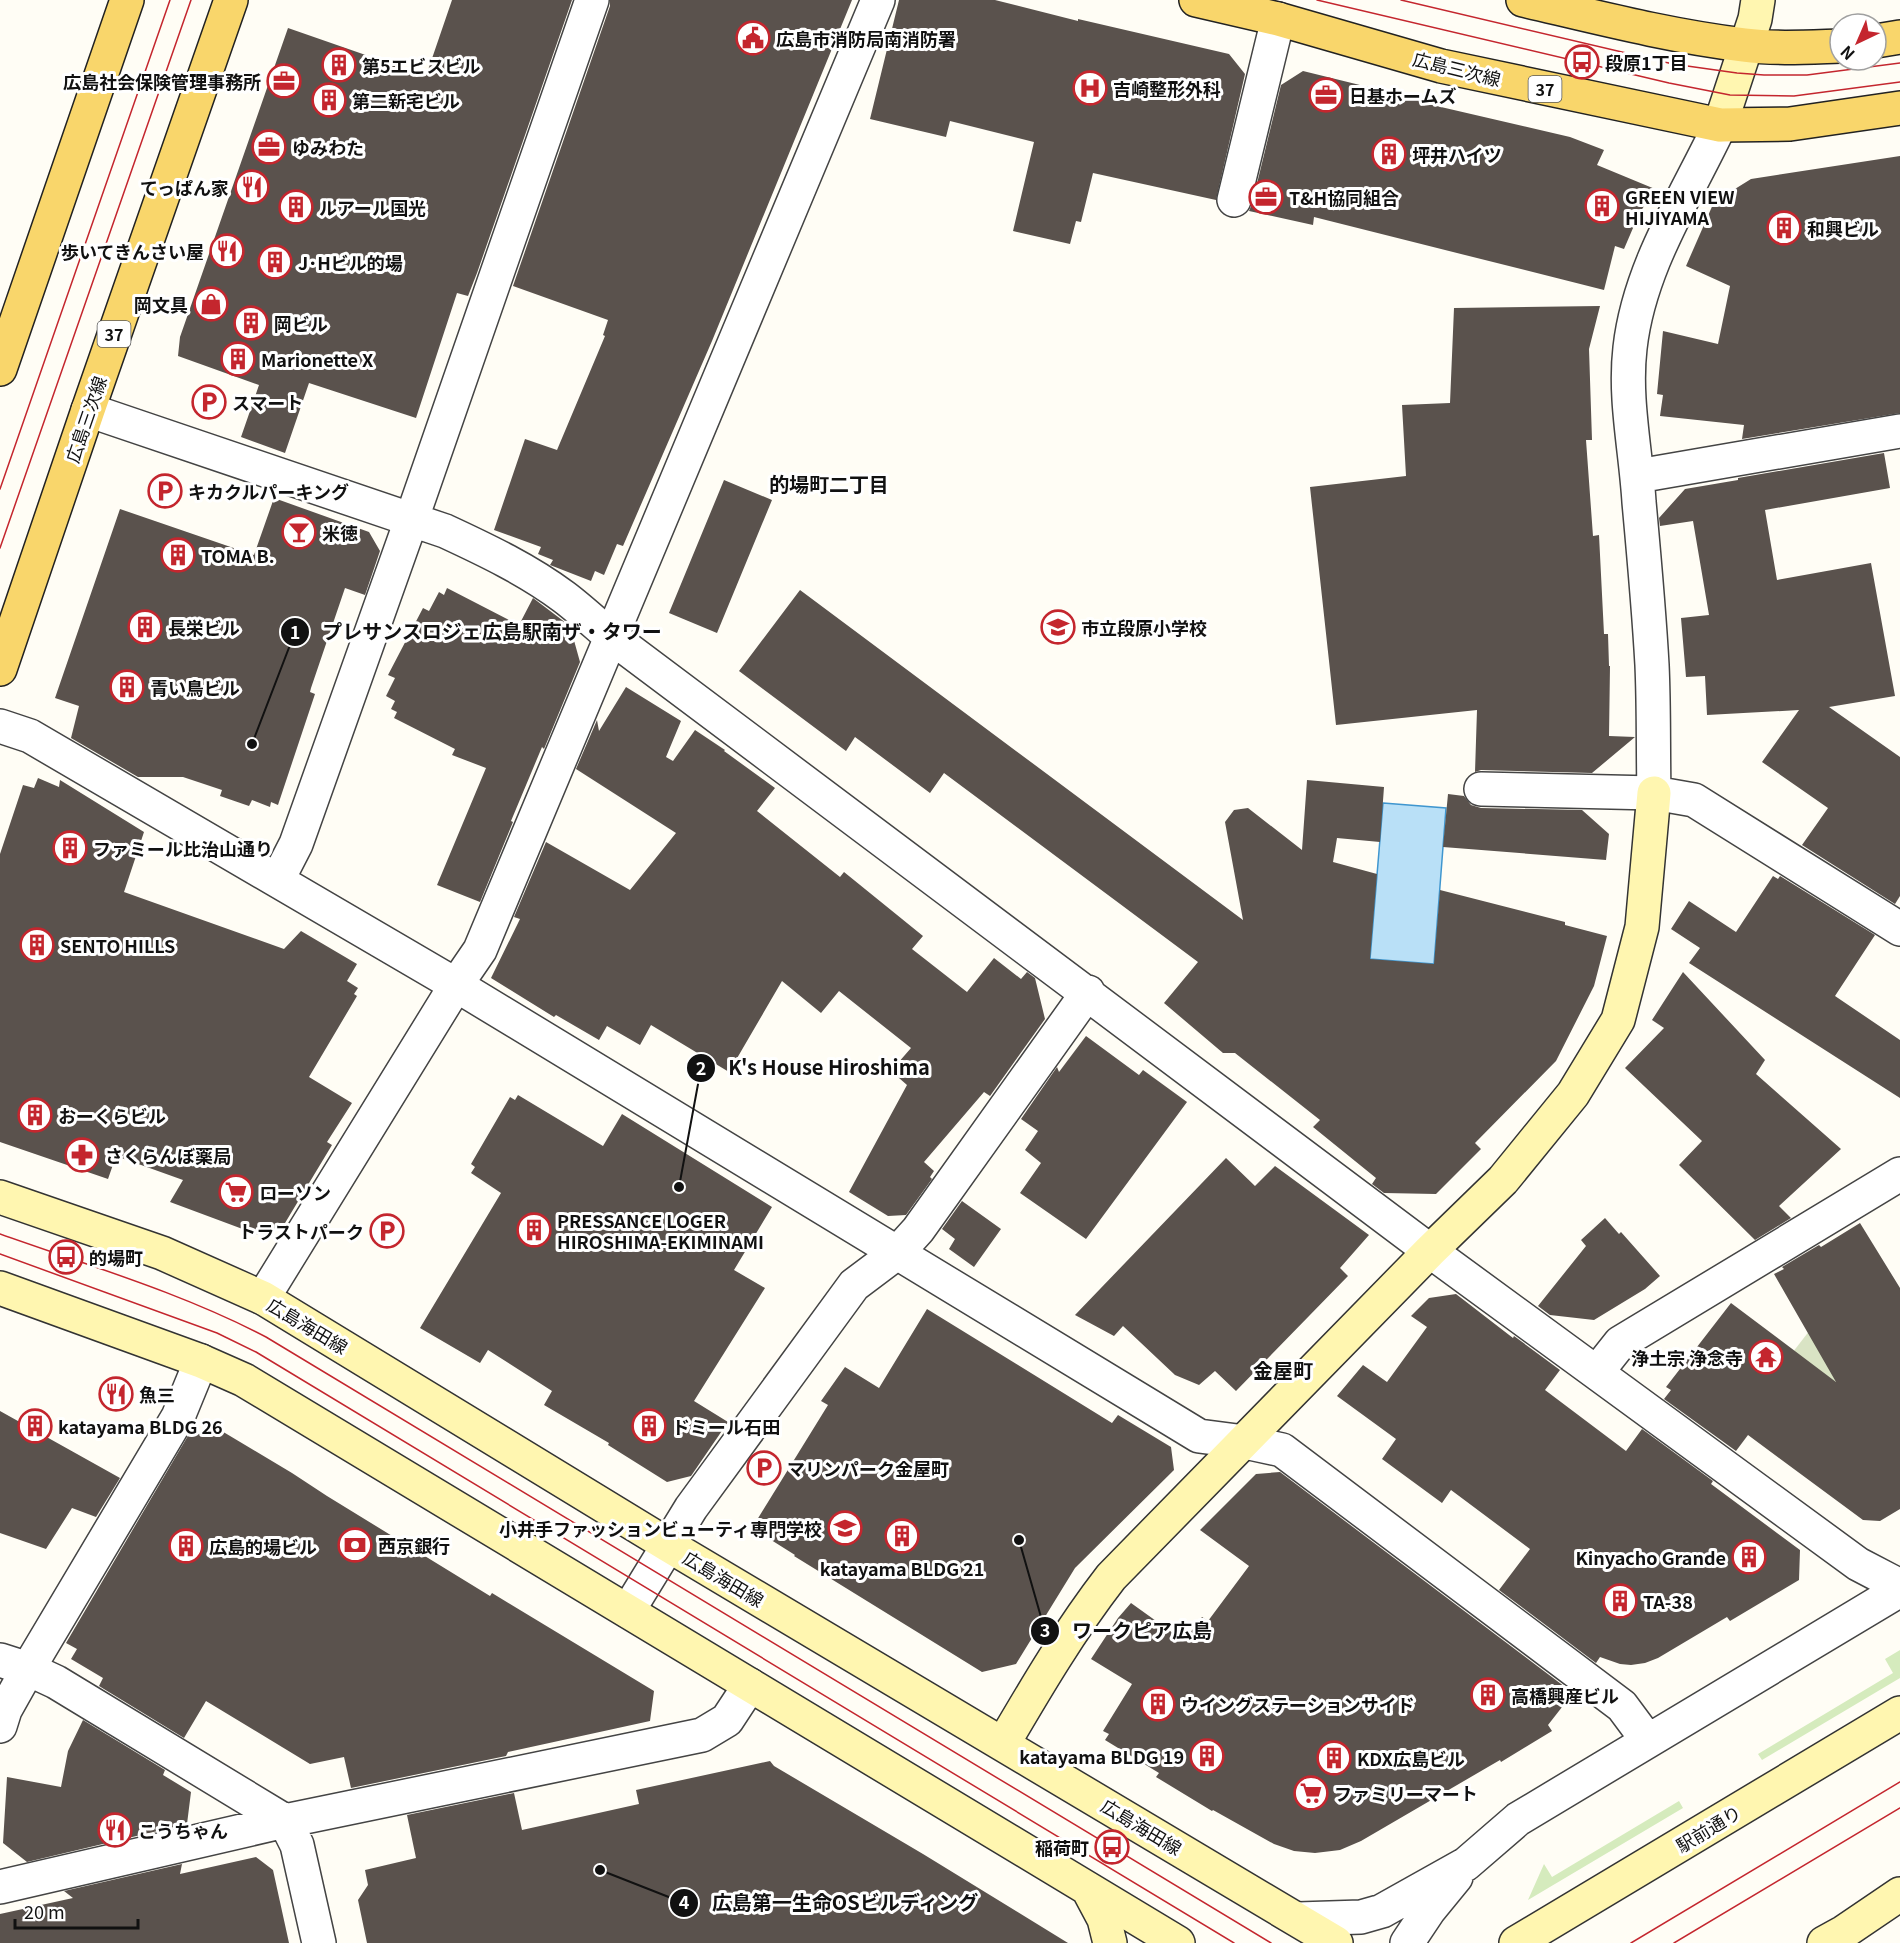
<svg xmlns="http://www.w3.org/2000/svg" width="1900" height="1943" font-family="Georgia,'Noto Sans JP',serif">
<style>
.green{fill:#d5ebbd}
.cemetery{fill:#d9e3c4}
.water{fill:#b9e0f7;stroke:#3f96cf;stroke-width:1.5}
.building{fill:#5a524d}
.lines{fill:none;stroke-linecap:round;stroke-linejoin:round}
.street-casing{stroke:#444;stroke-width:36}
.secondary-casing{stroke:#333;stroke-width:36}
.primary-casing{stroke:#222;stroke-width:36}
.street{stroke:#fff;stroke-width:33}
.secondary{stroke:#fff6b0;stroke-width:33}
.primary{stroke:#f9d66b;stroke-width:33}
.tram{stroke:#c4262e;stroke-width:1.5}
.labels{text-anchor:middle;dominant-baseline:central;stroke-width:6;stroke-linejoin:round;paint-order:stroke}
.shield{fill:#fff;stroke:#585858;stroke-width:1.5}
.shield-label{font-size:16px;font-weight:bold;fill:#111}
.poi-label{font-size:18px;font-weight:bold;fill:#111;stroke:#fff;text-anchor:start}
.street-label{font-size:18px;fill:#111;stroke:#fff}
.neighbourhood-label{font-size:20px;font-weight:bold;fill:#111;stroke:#fff}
.leader{fill:none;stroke:#111;stroke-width:2}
.callout-dot{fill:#111;stroke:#fff;stroke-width:2}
.mark-label{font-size:18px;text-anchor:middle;font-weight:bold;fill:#fff}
.callout-label{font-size:20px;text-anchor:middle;font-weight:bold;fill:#111;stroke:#fff;stroke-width:6;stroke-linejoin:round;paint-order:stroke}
</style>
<rect width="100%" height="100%" fill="#fffdf5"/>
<path class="green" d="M1900,1650V1678L1762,1760L1758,1754L1893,1673L1885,1659Z
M1679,1801L1683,1808L1528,1900L1544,1864L1552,1877Z"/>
<path class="cemetery" d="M1810,1330L1848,1395L1779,1370Z"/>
<path class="water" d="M1383,803L1446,808L1434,964L1370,959Z"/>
<path class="building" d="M452,0H572L477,273L468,296L457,293L416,418L309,383L285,453L241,437L259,385L178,356L180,337L288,28L426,76Z
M610,0H852L712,341L623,546L617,544L604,575L595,571L591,581L550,565L553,560L538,554L541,547L494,530L525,439L557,450L605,336L603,335L608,320L513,286L610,6Z
M899,0H995L1078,21V19L1229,54L1245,74L1216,200L1093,173L1081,222L1076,221L1070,244L1013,231L1034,142L950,121L946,137L870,119Z
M1303,71L1429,102L1428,104L1570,137L1604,150L1597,165L1655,189L1639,214L1624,249L1615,246L1604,290L1314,217L1313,225L1249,211L1252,204L1281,85Z
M1900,156V413L1742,439L1744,425L1660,416L1663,395L1657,394L1663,331L1718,344L1730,286L1686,266L1714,202L1751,179Z
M1600,306L1589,349L1592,440H1586L1593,536L1599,535L1604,634H1608L1609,666H1610L1609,736L1635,737L1592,773L1481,770L1475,772L1477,710L1336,725L1310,487L1406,476L1402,405L1450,403L1454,308Z
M1884,453L1890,488L1765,510L1777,580L1871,563L1895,696L1829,707L1900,757V896L1895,904L1802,845L1828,808L1762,762L1799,710L1707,715L1705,676L1686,677L1681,618L1709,615L1693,521L1660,526L1659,518L1685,489L1738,480V478Z
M724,480L772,500L717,633L669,613Z
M274,498L369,532L380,551L365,595L345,588L311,688L310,692L315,694L278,805L271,802L270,807L252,800L249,806L220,796L222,790L183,777H138L71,738L79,706L55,698L120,509L254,555Z
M447,588L519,625L533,598L570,626L580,662L544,749L542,747L511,821L513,822L480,902L437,885L486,768L452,755L455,749L394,718L397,712L391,709L395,701L386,696L395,678L388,675L423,608L429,611L439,592L444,595Z
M800,590L1243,920L1225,822L1234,810L1248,808L1302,850L1307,780L1384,787L1380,842L1337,838L1333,862L1377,874L1370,959L1434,964L1440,890L1565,922V925L1607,936L1594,986L1556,1061L1475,1143L1481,1149L1436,1194L1384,1193L1372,1184L1376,1178L1313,1127L1320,1120L1235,1053H1223L1164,1003L1198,962L944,773L930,793L855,737L846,751L739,671Z
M626,687L681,721L666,757L673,761L695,730L725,750L724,751L775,788L757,811L840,877L844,872L923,936L912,949L967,992L994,958L1021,979L1027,972L1035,978L1045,1019L990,1096L984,1092L924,1162L934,1171L930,1177L932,1179L906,1215L888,1216L849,1192L907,1085L891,1071L911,1048L839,991L821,1013L782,981L729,1072L651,1025L640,1045L607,1026L599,1040L556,1015L554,1017L491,978L520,919L514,917L546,842L630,890L676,833L576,769L597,720L599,731Z
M38,778L59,787L60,780L144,832L124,892L284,949L301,931L357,964L347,981L358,988L354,994L357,996L309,1077L352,1103L327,1142L332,1145L282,1228L259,1235L170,1202L183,1180L116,1156L108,1179L0,1142V854L23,785L34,788Z
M1448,794L1464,796L1471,805L1481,808L1582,810L1609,834L1606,860L1443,847Z
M1773,876L1778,879L1780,876L1875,935L1835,996L1900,1040V1098L1689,963L1700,948L1671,929L1689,901L1736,932Z
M1683,972L1765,1060L1756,1074L1841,1149L1779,1206L1791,1218L1755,1240L1679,1165L1702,1141L1625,1068L1664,1028L1652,1020Z
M1086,1036L1139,1075L1143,1070L1187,1102L1086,1239L1020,1193L1041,1163L1025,1150L1038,1131L1021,1119L1057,1067L1059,1072Z
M518,1095L603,1146L622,1114L772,1207L734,1270L765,1288L694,1401L728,1422L691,1476L667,1482L608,1445L609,1443L544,1405L552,1391L488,1350L480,1363L420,1328L501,1193L471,1173L475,1167L471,1164L510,1097L515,1100Z
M1226,1158L1255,1186L1275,1166L1369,1235L1340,1268L1348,1276L1236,1391L1215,1371L1199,1385L1175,1375L1123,1326L1114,1336L1075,1315Z
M962,1201L1001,1229L974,1267L949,1249L955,1239L942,1229Z
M1605,1218L1619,1234L1621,1232L1660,1276L1645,1289L1594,1320L1550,1315L1538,1306L1586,1246L1581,1240Z
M1860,1223L1900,1288V1509L1880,1521L1863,1520L1748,1435L1736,1451L1664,1399L1671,1390L1666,1387L1731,1303L1836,1382L1774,1274L1784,1269L1782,1267L1819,1245L1821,1247Z
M1456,1294L1513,1338L1514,1336L1560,1370L1545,1390L1626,1451L1642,1429L1713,1481L1711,1484L1800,1550L1799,1580L1730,1621L1727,1617L1658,1658L1645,1663L1631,1665L1620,1664L1600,1657L1596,1663L1499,1590L1530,1549L1451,1490L1442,1503L1382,1459L1396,1439L1337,1396L1363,1365L1387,1382L1427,1327L1411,1316L1429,1298Z
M927,1309L1112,1423L1118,1415L1171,1447L1174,1470L1075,1568L1016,1664L982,1672L794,1556L795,1555L752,1528L828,1405L821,1401L845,1367L879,1388Z
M0,1411L120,1478L96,1517L72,1508L46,1549L0,1533Z
M210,1424L292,1473L327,1496L490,1596L492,1593L654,1691L650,1721L508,1752L506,1756L351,1788L344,1757L310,1764L206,1701L184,1738L99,1686L103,1678L71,1659L77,1649L66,1643L192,1429L203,1436Z
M1280,1472L1573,1693L1548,1725L1552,1731L1501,1762L1500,1760L1361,1841L1340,1850L1315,1853L1294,1851L1274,1844L1213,1810L1212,1811L1156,1777L1159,1773L1105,1740L1109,1734L1103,1731L1132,1684L1091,1659L1118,1618L1131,1603L1184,1641L1202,1617L1208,1621L1249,1566L1200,1530L1256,1474Z
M83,1720L165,1770L163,1775L191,1792L187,1824L27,1862L3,1843L7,1777L61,1787L68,1751Z
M770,1761L774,1766L923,1854L1068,1943H367L358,1900L368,1885L365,1870L416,1858L407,1815L514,1793L522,1830L639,1804L636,1790Z
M256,1857L273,1870L289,1943H0V1914L73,1898L64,1891L182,1864L180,1874Z"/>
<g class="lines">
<g class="street-casing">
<path id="street" d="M1234,200L1278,19
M88,410L445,531C486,550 528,570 564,597C580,609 595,623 610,636L1430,1251L1858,1564L1900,1586
M1638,476L1900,431
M0,726L30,736L456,985L1199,1436L1245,1442L1282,1450L1622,1706L1648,1741
M1481,789L1654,793L1694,800L1900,929
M1654,793C1653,750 1654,708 1652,665C1649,611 1644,556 1639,502C1636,451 1624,399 1630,348C1639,267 1686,197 1720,125
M278,879L296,844L412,518L592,0
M263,1298L456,985L480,950L878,0
M1597,1372L1620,1343L1900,1174
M628,1611L691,1508L854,1285L898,1252L918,1230L1088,992
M0,1660L28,1669L56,1682L285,1821L297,1845L319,1943
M0,1726L5,1710L28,1669L178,1417L201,1361
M0,1887L285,1821L702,1735L727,1720L750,1685
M1298,1919L1361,1917L1382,1911L1466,1864L1518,1819L1900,1590
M1407,1943L1429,1910L1456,1877"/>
</g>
<g class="secondary-casing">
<path id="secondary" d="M1720,125L1755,19L1758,0
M0,1197L162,1253L263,1298L668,1545L1336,1943
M0,1288L201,1361L244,1380L1178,1943
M1003,1744C1037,1686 1070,1630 1111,1577L1430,1251L1503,1180L1573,1094L1618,1020L1642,927L1654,793
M1088,1889L1104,1919L1110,1943
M1516,1943L1900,1713
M1824,1943L1844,1932L1900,1894"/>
</g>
<g class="primary-casing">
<path id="primary" d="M1196,0L1278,19L1441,66L1720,125L1790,124L1900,108
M1523,0C1596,17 1669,36 1744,45C1775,49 1808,47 1840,46
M1876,41L1900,37
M0,369L127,0
M0,669L88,410L231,0"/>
</g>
<use href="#street" class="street"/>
<use href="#secondary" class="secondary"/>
<use href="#primary" class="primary"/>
<path class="tram" d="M1317,0L1669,83L1730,95L1794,96L1900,82
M1401,0L1673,64L1737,73L1764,75H1807L1900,63
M0,489L170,0
M0,548L191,0
M0,1234C90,1266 182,1293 266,1337L1271,1943
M0,1254L217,1333L256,1352L1234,1943
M1631,1943L1900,1782
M1674,1943L1900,1808"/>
</g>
<defs>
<g id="civic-ring" transform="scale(1.725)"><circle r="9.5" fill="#fff" stroke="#c4262e" stroke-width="1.5"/><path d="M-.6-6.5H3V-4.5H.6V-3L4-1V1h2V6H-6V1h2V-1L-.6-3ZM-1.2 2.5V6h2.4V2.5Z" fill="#c4262e"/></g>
<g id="bus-ring" transform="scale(1.725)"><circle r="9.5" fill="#fff" stroke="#c4262e" stroke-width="1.5"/><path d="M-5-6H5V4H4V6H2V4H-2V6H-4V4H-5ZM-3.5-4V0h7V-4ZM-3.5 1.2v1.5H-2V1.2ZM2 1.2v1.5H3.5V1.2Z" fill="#c4262e"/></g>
<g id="building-ring" transform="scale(1.725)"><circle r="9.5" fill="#fff" stroke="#c4262e" stroke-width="1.5"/><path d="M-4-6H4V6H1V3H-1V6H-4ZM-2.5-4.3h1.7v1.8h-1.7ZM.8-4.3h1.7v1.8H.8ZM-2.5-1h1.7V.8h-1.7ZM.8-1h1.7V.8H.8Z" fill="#c4262e"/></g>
<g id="office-ring" transform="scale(1.725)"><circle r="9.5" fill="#fff" stroke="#c4262e" stroke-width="1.5"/><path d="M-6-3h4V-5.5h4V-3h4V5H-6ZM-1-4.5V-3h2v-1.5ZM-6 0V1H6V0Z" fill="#c4262e"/></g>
<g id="hospital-ring" transform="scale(1.725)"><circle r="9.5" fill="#fff" stroke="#c4262e" stroke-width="1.5"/><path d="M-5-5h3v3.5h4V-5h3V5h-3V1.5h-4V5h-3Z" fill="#c4262e"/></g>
<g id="restaurant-ring" transform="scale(1.725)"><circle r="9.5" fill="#fff" stroke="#c4262e" stroke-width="1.5"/><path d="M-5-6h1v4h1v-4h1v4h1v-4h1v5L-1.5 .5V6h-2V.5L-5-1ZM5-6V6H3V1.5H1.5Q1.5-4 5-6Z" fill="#c4262e"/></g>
<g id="shop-ring" transform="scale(1.725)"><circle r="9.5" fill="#fff" stroke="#c4262e" stroke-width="1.5"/><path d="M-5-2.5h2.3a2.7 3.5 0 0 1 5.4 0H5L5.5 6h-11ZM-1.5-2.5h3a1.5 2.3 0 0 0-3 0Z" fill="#c4262e"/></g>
<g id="parking-ring" transform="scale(1.725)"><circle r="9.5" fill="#fff" stroke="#c4262e" stroke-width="1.5"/><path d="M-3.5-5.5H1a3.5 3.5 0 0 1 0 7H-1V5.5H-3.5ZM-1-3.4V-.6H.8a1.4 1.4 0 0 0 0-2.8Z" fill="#c4262e"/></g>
<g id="bar-ring" transform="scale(1.725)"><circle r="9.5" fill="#fff" stroke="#c4262e" stroke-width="1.5"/><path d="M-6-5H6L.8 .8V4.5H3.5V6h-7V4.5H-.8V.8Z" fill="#c4262e"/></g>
<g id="school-ring" transform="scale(1.725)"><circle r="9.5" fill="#fff" stroke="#c4262e" stroke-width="1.5"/><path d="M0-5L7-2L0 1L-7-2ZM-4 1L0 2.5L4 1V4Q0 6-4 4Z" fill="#c4262e"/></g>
<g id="pharmacy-ring" transform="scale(1.725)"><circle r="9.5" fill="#fff" stroke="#c4262e" stroke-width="1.5"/><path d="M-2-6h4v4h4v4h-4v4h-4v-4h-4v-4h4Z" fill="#c4262e"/></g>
<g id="supermarket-ring" transform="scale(1.725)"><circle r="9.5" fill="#fff" stroke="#c4262e" stroke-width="1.5"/><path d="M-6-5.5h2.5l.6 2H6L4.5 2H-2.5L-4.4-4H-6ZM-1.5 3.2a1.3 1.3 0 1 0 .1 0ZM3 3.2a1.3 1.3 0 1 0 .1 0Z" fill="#c4262e"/></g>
<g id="temple-ring" transform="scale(1.725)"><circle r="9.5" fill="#fff" stroke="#c4262e" stroke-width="1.5"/><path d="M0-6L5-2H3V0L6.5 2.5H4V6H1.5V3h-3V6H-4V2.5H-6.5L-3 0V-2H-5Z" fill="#c4262e"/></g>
<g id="bank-ring" transform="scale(1.725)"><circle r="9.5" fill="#fff" stroke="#c4262e" stroke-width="1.5"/><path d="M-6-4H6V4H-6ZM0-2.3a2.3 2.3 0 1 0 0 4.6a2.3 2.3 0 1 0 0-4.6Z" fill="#c4262e"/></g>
</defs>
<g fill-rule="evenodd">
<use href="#civic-ring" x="753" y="38"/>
<use href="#bus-ring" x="1582" y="62"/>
<use href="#building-ring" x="339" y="65"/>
<use href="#office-ring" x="284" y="81"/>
<use href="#hospital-ring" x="1090" y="88"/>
<use href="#office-ring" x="1326" y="95"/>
<use href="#building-ring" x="329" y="100"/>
<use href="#office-ring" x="269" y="147"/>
<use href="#building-ring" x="1389" y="154"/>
<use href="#restaurant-ring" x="252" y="187"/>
<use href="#office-ring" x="1266" y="197"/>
<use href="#building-ring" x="1602" y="206"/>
<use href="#building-ring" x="296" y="207"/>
<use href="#building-ring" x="1784" y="228"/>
<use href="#restaurant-ring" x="227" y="251"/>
<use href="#building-ring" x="275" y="262"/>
<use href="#shop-ring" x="211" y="304"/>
<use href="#building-ring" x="251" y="323"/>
<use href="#building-ring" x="238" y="359"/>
<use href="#parking-ring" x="209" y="402"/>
<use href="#parking-ring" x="165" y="491"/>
<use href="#bar-ring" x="299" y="532"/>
<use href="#building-ring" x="178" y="555"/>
<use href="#building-ring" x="145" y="627"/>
<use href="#school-ring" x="1058" y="627"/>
<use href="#building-ring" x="127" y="687"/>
<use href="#building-ring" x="70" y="848"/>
<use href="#building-ring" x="37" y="945"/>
<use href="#building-ring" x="35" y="1115"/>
<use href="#pharmacy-ring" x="82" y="1155"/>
<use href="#supermarket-ring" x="236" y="1192"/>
<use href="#building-ring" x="534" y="1230"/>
<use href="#parking-ring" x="387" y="1231"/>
<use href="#bus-ring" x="66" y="1257"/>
<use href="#temple-ring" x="1766" y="1357"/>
<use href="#restaurant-ring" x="116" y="1394"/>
<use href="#building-ring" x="35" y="1426"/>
<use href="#building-ring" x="649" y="1426"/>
<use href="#parking-ring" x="764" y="1468"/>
<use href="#school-ring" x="845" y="1528"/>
<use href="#building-ring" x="902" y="1536"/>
<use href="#bank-ring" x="355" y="1545"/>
<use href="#building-ring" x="186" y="1546"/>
<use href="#building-ring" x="1749" y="1557"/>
<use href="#building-ring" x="1620" y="1601"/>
<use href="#building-ring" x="1488" y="1695"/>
<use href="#building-ring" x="1158" y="1704"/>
<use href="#building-ring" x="1207" y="1756"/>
<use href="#building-ring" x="1334" y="1758"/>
<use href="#supermarket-ring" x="1311" y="1793"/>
<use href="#restaurant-ring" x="115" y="1830"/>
<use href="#bus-ring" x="1112" y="1847"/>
</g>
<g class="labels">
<g class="shield">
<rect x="1528.5" y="76" width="33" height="26" rx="4.5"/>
<rect x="97.5" y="321" width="33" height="26" rx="4.5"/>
</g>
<g class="shield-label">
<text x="1545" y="89">37</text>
<text x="114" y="334">37</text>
</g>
<g class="poi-label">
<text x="776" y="38">広島市消防局南消防署</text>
<text x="1605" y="62">段原1丁目</text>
<text x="362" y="65">第5エビスビル</text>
<text x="261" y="81" text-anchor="end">広島社会保険管理事務所</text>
<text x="1113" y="88">吉崎整形外科</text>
<text x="1349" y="95">日基ホームズ</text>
<text x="352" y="100">第二新宅ビル</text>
<text x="292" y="147">ゆみわた</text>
<text x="1412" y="154">坪井ハイツ</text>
<text x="229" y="187" text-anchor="end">てっぱん家</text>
<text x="1625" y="196">GREEN VIEW<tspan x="1625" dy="21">HIJIYAMA</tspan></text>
<text x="1289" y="197">T&amp;H協同組合</text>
<text x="319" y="207">ルアール国光</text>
<text x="1807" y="228">和興ビル</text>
<text x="204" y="251" text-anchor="end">歩いてきんさい屋</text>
<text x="298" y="262">J･Hビル的場</text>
<text x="188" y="304" text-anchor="end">岡文具</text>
<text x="274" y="323">岡ビル</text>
<text x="261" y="359">Marionette X</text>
<text x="232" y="402">スマート</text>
<text x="188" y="491">キカクルパーキング</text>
<text x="322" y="532">米徳</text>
<text x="201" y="555">TOMA B.</text>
<text x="168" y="627">長栄ビル</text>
<text x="1081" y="627">市立段原小学校</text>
<text x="150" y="687">青い鳥ビル</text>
<text x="93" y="848">ファミール比治山通り</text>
<text x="60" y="945">SENTO HILLS</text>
<text x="58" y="1115">おーくらビル</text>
<text x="105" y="1155">さくらんぼ薬局</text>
<text x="259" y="1192">ローソン</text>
<text x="557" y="1220">PRESSANCE LOGER<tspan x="557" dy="21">HIROSHIMA-EKIMINAMI</tspan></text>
<text x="364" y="1231" text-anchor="end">トラストパーク</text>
<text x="89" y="1257">的場町</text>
<text x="1743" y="1357" text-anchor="end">浄土宗 浄念寺</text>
<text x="139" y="1394">魚三</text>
<text x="58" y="1426">katayama BLDG 26</text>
<text x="672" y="1426">ドミール石田</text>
<text x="787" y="1468">マリンパーク金屋町</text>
<text x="822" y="1528" text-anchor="end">小井手ファッションビューティ専門学校</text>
<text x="378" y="1545">西京銀行</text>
<text x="209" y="1546">広島的場ビル</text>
<text x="1726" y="1557" text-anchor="end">Kinyacho Grande</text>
<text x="902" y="1568" text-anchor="middle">katayama BLDG 21</text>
<text x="1643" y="1601">TA-38</text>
<text x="1511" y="1695">高橋興産ビル</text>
<text x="1181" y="1704">ウイングステーションサイド</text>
<text x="1184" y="1756" text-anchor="end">katayama BLDG 19</text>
<text x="1357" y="1758">KDX広島ビル</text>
<text x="1334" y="1793">ファミリーマート</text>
<text x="138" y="1830">こうちゃん</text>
<text x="1089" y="1847" text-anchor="end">稲荷町</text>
</g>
<g class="street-label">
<text transform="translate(1457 68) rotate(14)">広島三次線</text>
<text transform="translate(85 419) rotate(-71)">広島三次線</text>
<text transform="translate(308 1325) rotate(31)">広島海田線</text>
<text transform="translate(724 1578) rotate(31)">広島海田線</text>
<text transform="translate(1142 1826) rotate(31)">広島海田線</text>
<text transform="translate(1708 1828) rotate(-31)">駅前通り</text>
</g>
<g class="neighbourhood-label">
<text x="829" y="483">的場町二丁目</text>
<text x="1283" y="1369">金屋町</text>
</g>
</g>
<path class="leader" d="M252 744L295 632M679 1187L701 1068M1019 1540L1045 1631M600 1870L684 1903"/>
<g class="callout-dot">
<circle cx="252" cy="744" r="6"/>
<circle cx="679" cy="1187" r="6"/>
<circle cx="1019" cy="1540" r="6"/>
<circle cx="600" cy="1870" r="6"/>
<circle cx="295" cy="632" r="15"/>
<circle cx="701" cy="1068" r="15"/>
<circle cx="1045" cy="1631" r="15"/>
<circle cx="684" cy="1903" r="15"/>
</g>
<g class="mark-label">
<text x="295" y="639">1</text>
<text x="701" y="1075">2</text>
<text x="1045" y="1637">3</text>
<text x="684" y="1909">4</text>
</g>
<g class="callout-label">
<text x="492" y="639">プレサンスロジェ広島駅南ザ・タワー</text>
<text x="829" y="1075">K's House Hiroshima</text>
<text x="1142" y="1638">ワークピア広島</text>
<text x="845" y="1910">広島第一生命OSビルディング</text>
</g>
<g transform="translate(1858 42) rotate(224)"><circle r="28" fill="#ffffff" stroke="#a0a0a0" stroke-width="1.5"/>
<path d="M0-4.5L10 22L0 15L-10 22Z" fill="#c4262e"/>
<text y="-9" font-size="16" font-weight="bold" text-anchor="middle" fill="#111111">N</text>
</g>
<path d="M15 1919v9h123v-9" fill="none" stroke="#111111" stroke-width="3"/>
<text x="24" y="1919" font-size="18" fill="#111111" stroke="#ffffff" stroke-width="4.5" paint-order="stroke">20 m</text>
</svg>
